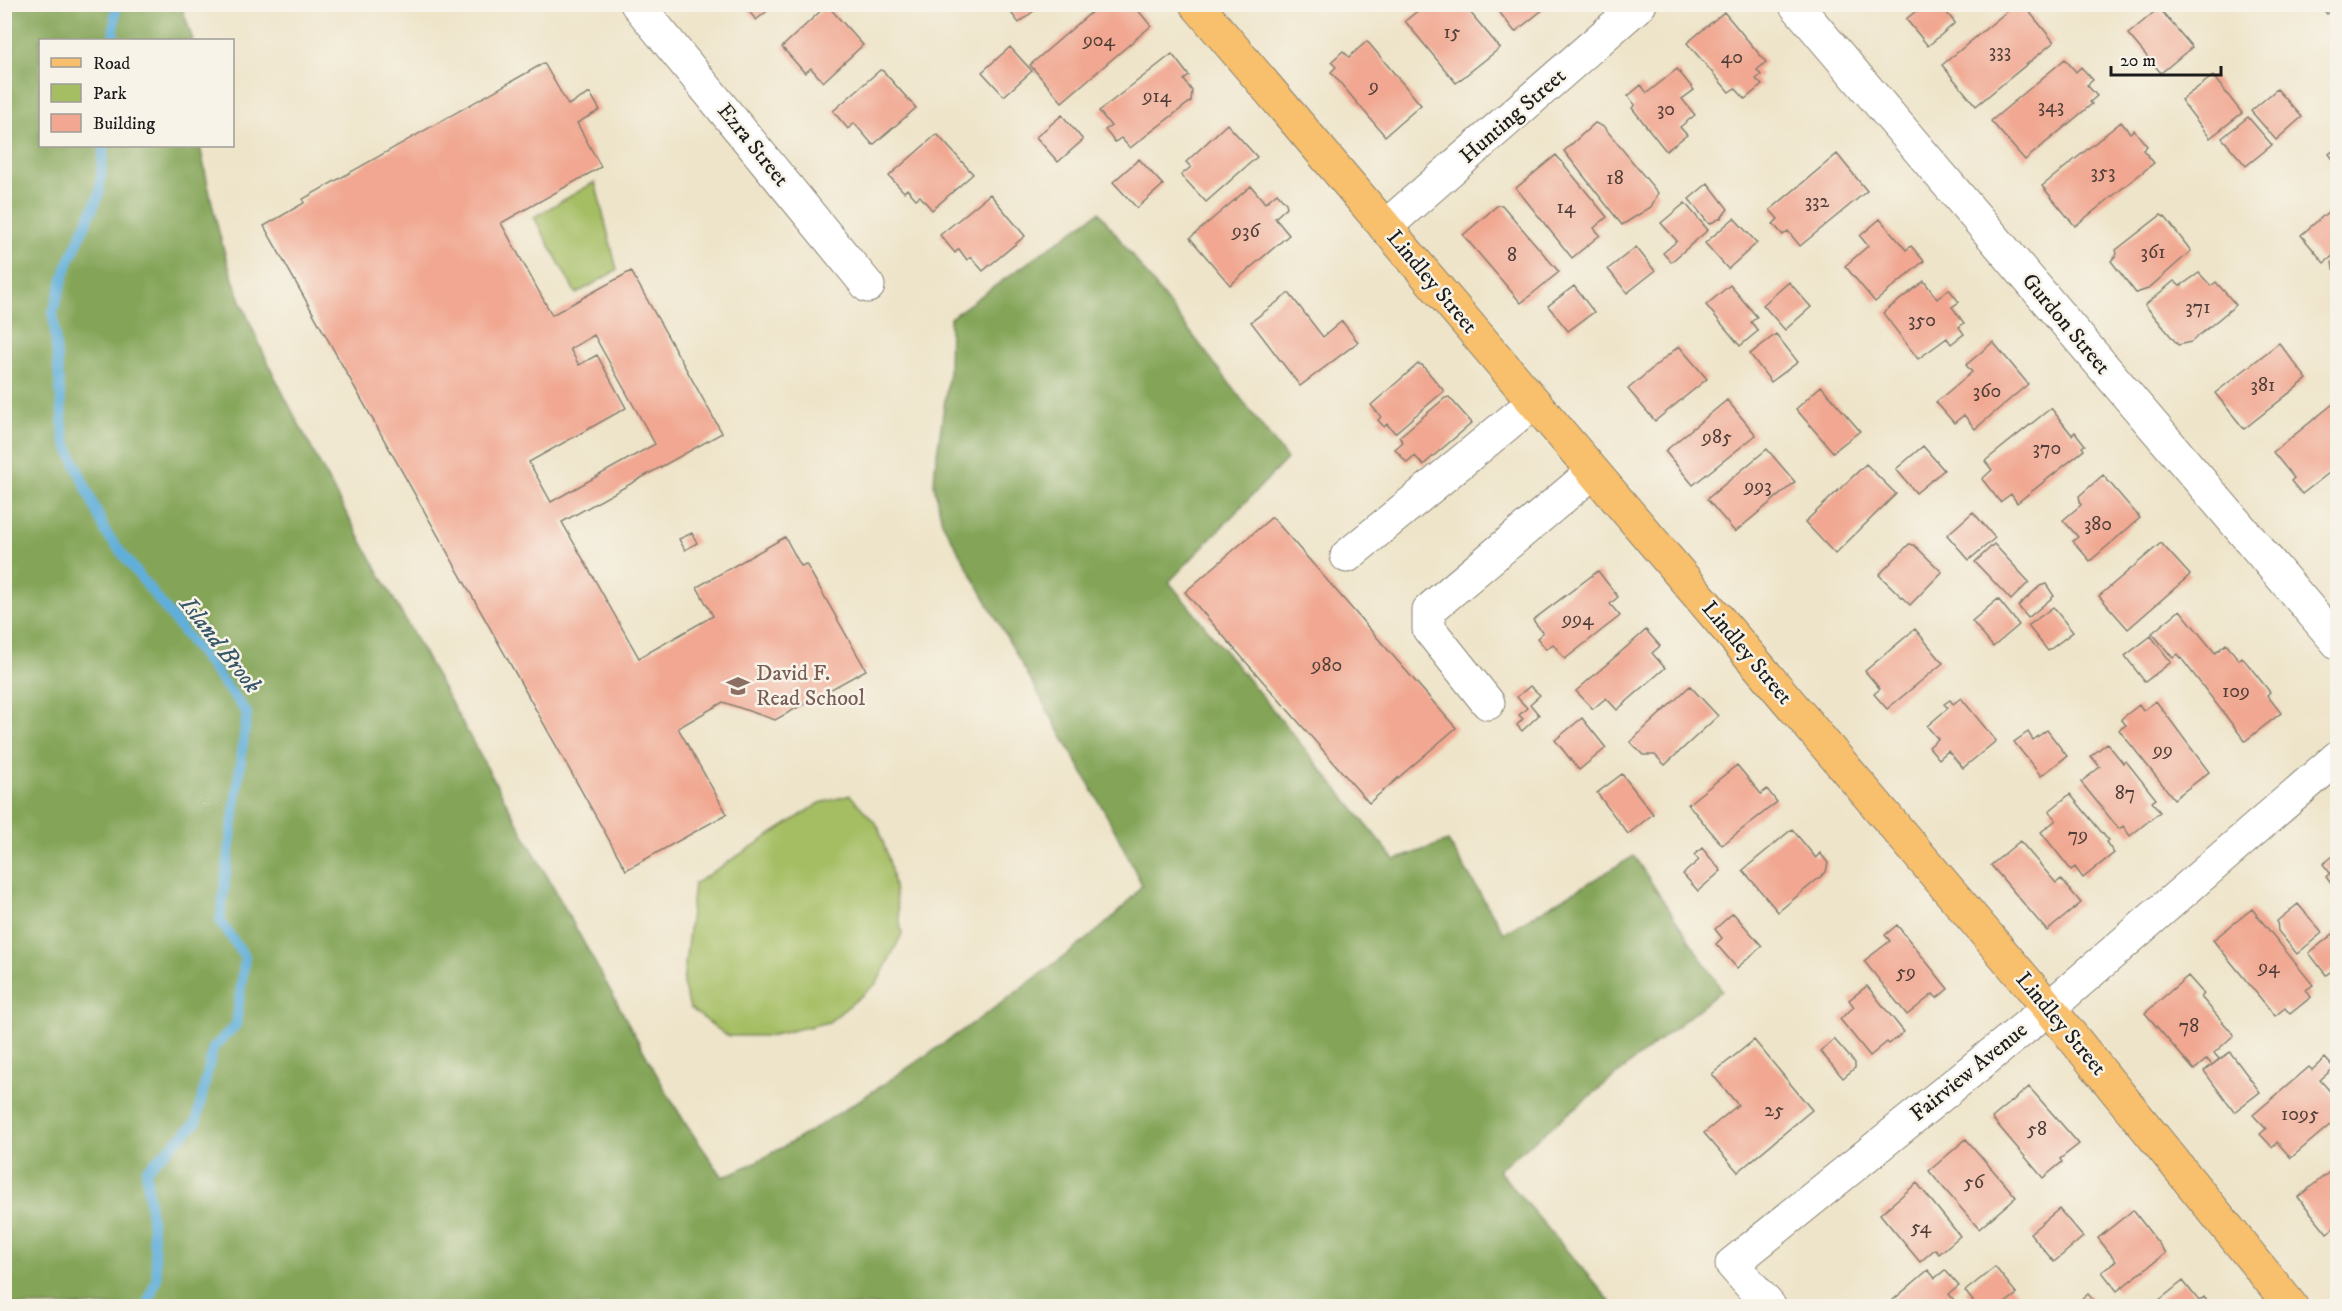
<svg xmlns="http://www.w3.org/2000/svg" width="2342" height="1311" font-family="'IM FELL DW Pica',serif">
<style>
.green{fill:#a5be63;stroke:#606d40;stroke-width:1.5}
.forest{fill:#84a559;stroke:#50603a;stroke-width:1.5}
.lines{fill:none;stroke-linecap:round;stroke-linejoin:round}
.stream{stroke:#60afda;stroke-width:10}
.building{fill:#f1a791;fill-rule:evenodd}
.minor-casing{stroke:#858072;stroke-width:35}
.major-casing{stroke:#858072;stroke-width:35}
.minor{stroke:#fff;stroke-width:33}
.major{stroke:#f8bf6c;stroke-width:33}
.labels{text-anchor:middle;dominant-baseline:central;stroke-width:5;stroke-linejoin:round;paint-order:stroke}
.number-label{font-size:20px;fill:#513f39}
.street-label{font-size:22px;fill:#1c1c1c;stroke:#f7f3e8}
.education-label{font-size:22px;fill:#785e54;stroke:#f7f3e8;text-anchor:start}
.water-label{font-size:24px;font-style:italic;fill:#375768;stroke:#f7f3e8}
</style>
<rect width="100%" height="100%" fill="#f7f3e8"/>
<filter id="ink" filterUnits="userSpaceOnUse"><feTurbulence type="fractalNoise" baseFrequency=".0167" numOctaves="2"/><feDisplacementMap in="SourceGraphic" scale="12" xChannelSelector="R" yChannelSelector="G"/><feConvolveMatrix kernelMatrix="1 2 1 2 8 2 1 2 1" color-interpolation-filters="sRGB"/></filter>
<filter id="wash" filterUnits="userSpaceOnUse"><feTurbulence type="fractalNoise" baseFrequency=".008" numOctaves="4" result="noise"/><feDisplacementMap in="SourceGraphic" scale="24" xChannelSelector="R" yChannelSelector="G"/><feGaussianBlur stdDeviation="1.35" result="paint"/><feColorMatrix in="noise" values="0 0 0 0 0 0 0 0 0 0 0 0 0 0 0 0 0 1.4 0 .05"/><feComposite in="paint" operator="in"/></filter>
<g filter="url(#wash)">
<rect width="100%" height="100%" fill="#eee4c9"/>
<path class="green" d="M595,182L617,270L576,294L534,217Z
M850,795L878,826L890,864L902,934L877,983L829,1022L769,1036H727L690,1008L683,984L694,884L820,803Z"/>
<path class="forest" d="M5,4L181,5L193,40H40V146H200C209,190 218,236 233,279C259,353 298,422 334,491L667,1093L687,1126L723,1177C778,1154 828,1120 878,1088C931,1052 984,1017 1035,978C1072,950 1114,923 1142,885L1112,825L942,522L934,485L935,468L949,372L950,318L1099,212L1287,459L1169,582L1395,860L1448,841L1504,933L1634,856L1722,990L1498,1170L1609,1300L1612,1306H5Z"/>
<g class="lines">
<path class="stream" d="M113,40L116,4
M104,146L99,195L67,266L53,312L64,438L106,533L247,713L220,921L245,957L236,1025L213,1048L196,1123L146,1170L157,1277L147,1306"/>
</g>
<g id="blocks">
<path class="building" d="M743,4H776L756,20Z
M993,4H1042L1019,23L1005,5L998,10Z
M1101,4H1133L1151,26L1062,102L1030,65Z
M1493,4H1550L1515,32Z
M1925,4H1940L1955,23L1928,46L1906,19Z
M2016,4H2023L2054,42L1976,106L1942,65Z
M2319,4H2338V6L2327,14Z
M827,5L863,45L823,82L811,68L805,73L782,47Z
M1425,5H1464L1500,48L1456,83L1405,21Z
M2159,8L2192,47L2161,73L2128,34Z
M1724,12L1766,62L1757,70L1761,75L1756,79L1762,85L1745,99L1735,88L1729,92L1687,43Z
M1367,41L1421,105L1385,136L1331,72L1336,67L1331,62L1343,51L1349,57Z
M1010,47L1032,71L1004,96L982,72Z
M1172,54L1189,76L1184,80L1192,91L1191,101L1130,148L1121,138L1115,142L1105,130L1111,126L1099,111Z
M2065,59L2076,72L2081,67L2093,80L2087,85L2097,96L2090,102L2092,104L2025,160L1991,121Z
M544,63L568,105L590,93L600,110L577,123L601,167L501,223L552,315L631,271L722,433L562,522L639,658L713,616L697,587L785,537L801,566L806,564L866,670L775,720L723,702L678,728L727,814L626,870L264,226L304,203L303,199ZM594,335L655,444L551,502L529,462L626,408L597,355L579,365L570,349Z
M1677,69L1694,90L1682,99L1695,115L1680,127L1687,135L1666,151L1632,108L1635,105L1628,96L1641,85L1647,93Z
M880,70L883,71L916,108L873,145L854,123L848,129L833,111Z
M2213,76L2242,113L2210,138L2181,100Z
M2277,89L2302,117L2276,140L2251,111Z
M1062,115L1083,140L1058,162L1036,137Z
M2248,117L2272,145L2246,166L2222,138Z
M2121,122L2130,133L2134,130L2147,146L2143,150L2154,163L2075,226L2042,186Z
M1595,123L1604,127L1658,193L1651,207L1622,225L1564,151Z
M1227,124L1257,157L1206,202L1181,175L1191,167L1186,162Z
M937,134L973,174L932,210L920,196L916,199L907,189L904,192L889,176Z
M2338,147V166L2329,154Z
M1837,154L1867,191L1800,246L1788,231L1783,235L1773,224L1778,219L1770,210Z
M1556,155L1607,217L1594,228L1600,235L1572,258L1516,188Z
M1139,159L1163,185L1137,208L1113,182Z
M1708,183L1728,209L1721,218L1709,224L1689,199Z
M1251,186L1265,203L1277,193L1286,203L1287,207L1275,218L1289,235L1230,285L1190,238Z
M990,194L1025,236L983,271L971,257L967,260L959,249L955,253L940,235Z
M1685,203L1708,230L1671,262L1663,253L1677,241L1661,223Z
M1498,205H1502L1559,272L1521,303L1463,235Z
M2329,211L2338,220V252L2324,263L2301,235Z
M2161,215L2166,218L2191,251L2148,289L2136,293L2111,261L2117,254L2116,250Z
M1734,218L1757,243L1728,269L1705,243Z
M1880,219L1906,250L1911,246L1924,261L1875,302L1845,266L1868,246L1860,236Z
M1636,247L1655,271L1627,293L1608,269Z
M2338,258V274L2333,269L2332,262Z
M2199,273L2211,286L2216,282L2236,305L2191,342L2178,345L2145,305L2174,281L2180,286Z
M1924,281L1937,299L1949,289L1959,302L1952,307L1964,323L1959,327L1964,334L1951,344L1947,338L1918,359L1883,313Z
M1789,282L1811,307L1785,330L1763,305Z
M1730,285L1757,317L1751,322L1758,331L1740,346L1706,305Z
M1574,286L1594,312L1568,331L1548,306Z
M1289,293L1323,337L1342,321L1358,342L1300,386L1251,322Z
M1776,334L1798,362L1771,382L1750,354Z
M1993,342L2028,384L1975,429L1964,415L1954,423L1936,402L1972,372L1966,365Z
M2279,343L2307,379L2244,429L2215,393Z
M1679,346L1707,379L1655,421L1628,389Z
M1418,364L1422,365L1444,391L1395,433L1387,424L1384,427L1378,420L1381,417L1371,405Z
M1821,386L1860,431L1833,452L1796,409Z
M1449,397L1472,423L1423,465L1415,456L1407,463L1395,449L1403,442L1399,437L1445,398Z
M1727,400L1756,435L1693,485L1665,451Z
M2338,400V466L2302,494L2291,481L2294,478L2273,452Z
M2051,408L2072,435L2075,432L2085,445L2082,447L2084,450L2017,503L2011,494L2000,502L1982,479L1992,470L1985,461Z
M1923,446L1944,470L1916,493L1896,469Z
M1767,449L1795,482L1735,532L1707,499Z
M1866,464L1896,494L1835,554L1805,522Z
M2103,475L2140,518L2090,561L2073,541L2078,537L2063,520L2081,505L2079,496Z
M1973,512L1995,538L1969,560L1947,535Z
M1272,517L1456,728L1369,803L1185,592Z
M692,533L697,543L685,550L679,539Z
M2161,543L2190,575L2128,629L2099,596Z
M1909,544L1914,545L1942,572L1910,605L1879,575Z
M1994,544L2029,582L2011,600L1975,562Z
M1598,571L1618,597L1610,604L1620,616L1565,659L1553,644L1546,649L1537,638L1543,633L1533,620Z
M2046,584L2054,596L2028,618L2018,606L2040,586Z
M1998,599L2019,625L1993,647L1972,621Z
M2053,607L2073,632L2048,651L2028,626Z
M2180,610L2215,653L2226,644L2239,660L2242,657L2270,692L2267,695L2281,713L2245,741L2178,654L2173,658L2152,633Z
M1915,629L1943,663L1887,709L1874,694L1880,689L1865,671Z
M1646,630L1660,646L1652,653L1665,668L1617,710L1606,698L1593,709L1576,691Z
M2151,636L2171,662L2145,682L2125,656Z
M1530,686L1540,695L1530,704L1539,715L1522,731L1517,725L1523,719L1519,715L1527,708L1517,697Z
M1690,686L1718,716L1665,765L1655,755H1643L1630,742Z
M1961,698L1996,741L1963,768L1948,751L1939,759L1929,747L1938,739L1927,726L1948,708L1944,704L1950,700L1953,704Z
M2156,701L2209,772L2174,799L2119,730L2126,725L2121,719L2139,705L2143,711Z
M1582,718L1606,748L1579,770L1555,740Z
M2047,730L2067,756L2041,776L2014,742L2028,732L2033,740Z
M2107,743L2123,763L2126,761L2156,799L2152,802L2160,812L2130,836L2123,826L2119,829L2081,782L2100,767L2091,756Z
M1737,765L1761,794L1767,789L1777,802L1722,845L1688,804Z
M1622,774L1653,814L1628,834L1597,793Z
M2070,794L2108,840L2106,842L2114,853L2083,878L2075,867L2071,870L2041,832L2056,820L2049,811Z
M1792,829L1816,858L1820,853L1828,863L1826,872L1778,912L1743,870Z
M2020,841L2056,883L2061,879L2081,903L2047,931L1991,865Z
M1702,848L1721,871L1698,891L1683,874L1699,860L1694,855Z
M2338,852V888L2336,890L2326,877L2330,873L2323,864Z
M2298,904L2322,933L2297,954L2278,931L2277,921Z
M2252,909L2313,985L2306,990L2311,997L2290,1014L2285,1008L2275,1016L2213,940Z
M1733,913L1762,946L1737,968L1716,944L1722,938L1715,929Z
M1897,925L1948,989L1937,998L1933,994L1907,1015L1864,961L1890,941L1885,935Z
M2338,930V966L2326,975L2309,953Z
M2188,976L2204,994L2201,997L2234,1035L2214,1053L2219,1059L2212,1065L2207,1059L2194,1070L2145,1013Z
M1867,986L1904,1032L1889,1044L1887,1042L1870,1056L1840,1019L1854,1007L1849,1000Z
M1834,1039L1855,1063V1068L1843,1078L1820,1051Z
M1754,1040L1812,1110L1738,1172L1704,1133L1738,1105L1712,1074Z
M2230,1052L2260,1092L2234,1112L2204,1071Z
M2325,1058L2334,1068L2320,1080L2338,1100V1118L2291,1158L2277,1142L2272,1147L2260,1134L2266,1129L2253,1115L2309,1067L2312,1070Z
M2029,1087L2079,1144L2060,1159L2062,1162L2043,1178L1992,1118Z
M1966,1139L2016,1197L1979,1229L1929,1171Z
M2338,1165V1225L2327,1233L2298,1197Z
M1917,1183L1960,1236L1939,1254L1935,1249L1920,1262L1880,1214Z
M2059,1209L2083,1237L2054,1262L2030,1233Z
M2133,1210L2166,1253L2117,1291L2102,1272L2116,1261L2098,1238Z
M1995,1267L2017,1294L2001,1306H1977L1965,1291Z
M1928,1270L1935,1278L1945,1270L1959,1286L1949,1294L1959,1306H1886Z
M2183,1281L2199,1301L2204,1297L2211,1306H2152Z
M2088,1294L2099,1306H2074Z"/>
</g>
</g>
<g filter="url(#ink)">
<use href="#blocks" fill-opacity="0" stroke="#858072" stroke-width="1.5"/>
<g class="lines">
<g class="minor-casing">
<path id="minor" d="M637,4L868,286
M1795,4L2338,643
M1385,227L1640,4
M1347,556L1534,402
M1488,703L1429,629V610L1593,472
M1769,1306L1732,1264L2049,1008L2338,757"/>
</g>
<g class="major-casing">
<path id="major" d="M1196,4L2049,1008L2291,1306"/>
</g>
<use href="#minor" class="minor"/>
<use href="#major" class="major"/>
</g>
</g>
<defs>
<g id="school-bare" transform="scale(1.8)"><path d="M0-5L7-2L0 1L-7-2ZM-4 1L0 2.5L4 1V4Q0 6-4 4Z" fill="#8d6e63" stroke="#f7f3e8" stroke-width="2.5" paint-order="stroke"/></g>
</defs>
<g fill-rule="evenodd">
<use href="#school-bare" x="738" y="686"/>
</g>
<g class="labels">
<g class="number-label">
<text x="1452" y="32">15</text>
<text x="1099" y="40">904</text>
<text x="2000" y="51">333</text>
<text x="1732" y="57">40</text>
<text x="1374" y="86">9</text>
<text x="1157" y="96">914</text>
<text x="2051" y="106">343</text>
<text x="1666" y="109">30</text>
<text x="2103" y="172">353</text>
<text x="1615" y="178">18</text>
<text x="1817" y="201">332</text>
<text x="1566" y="207">14</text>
<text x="1246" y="231">936</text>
<text x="2153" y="252">361</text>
<text x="1512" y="255">8</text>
<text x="2198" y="307">371</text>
<text x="1922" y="320">350</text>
<text x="2263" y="385">381</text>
<text x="1987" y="391">360</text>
<text x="1717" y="437">985</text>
<text x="2047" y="448">370</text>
<text x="1758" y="486">993</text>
<text x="2098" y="524">380</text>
<text x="1578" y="619">994</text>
<text x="1327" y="665">980</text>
<text x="2236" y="691">109</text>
<text x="2163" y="750">99</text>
<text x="2125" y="793">87</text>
<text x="2078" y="835">79</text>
<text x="2269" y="967">94</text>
<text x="1906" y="972">59</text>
<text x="2189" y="1026">78</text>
<text x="1774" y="1110">25</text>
<text x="2300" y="1114">1095</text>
<text x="2037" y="1129">58</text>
<text x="1974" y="1182">56</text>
<text x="1921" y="1227">54</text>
</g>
<g class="street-label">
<text transform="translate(1513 116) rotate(-41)">Hunting Street</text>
<text transform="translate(753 145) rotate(51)">Ezra Street</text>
<text transform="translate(1432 282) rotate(50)">Lindley Street</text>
<text transform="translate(2066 324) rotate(50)">Gurdon Street</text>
<text transform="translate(1747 653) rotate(50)">Lindley Street</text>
<text transform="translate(2061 1024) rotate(50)">Lindley Street</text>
<text transform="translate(1969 1072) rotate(-39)">Fairview Avenue</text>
</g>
<g class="education-label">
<text x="756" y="673">David F.<tspan x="756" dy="25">Read School</tspan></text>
</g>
<g class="water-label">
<text transform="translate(220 645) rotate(52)">Island Brook</text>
</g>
</g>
<rect width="2342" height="1311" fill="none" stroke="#f7f3e8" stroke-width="24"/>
<rect x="39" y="39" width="195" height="108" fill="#f7f3e8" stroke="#9f9d96" stroke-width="1.5"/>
<rect x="51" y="58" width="30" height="9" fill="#f8bf6c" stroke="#9f9d96" stroke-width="1.5"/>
<text x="93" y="69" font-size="18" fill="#1c1c1c">Road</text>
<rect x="51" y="84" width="30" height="18" fill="#a5be63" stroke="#9f9d96" stroke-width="1.5"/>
<text x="93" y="99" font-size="18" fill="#1c1c1c">Park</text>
<rect x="51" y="114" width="30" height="18" fill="#f1a791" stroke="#9f9d96" stroke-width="1.5"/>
<text x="93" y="129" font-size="18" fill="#1c1c1c">Building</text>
<path d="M2111 66v9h110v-9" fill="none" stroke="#1c1c1c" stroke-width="3"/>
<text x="2120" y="66" font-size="18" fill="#1c1c1c" stroke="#f7f3e8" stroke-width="4.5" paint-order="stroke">20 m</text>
</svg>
